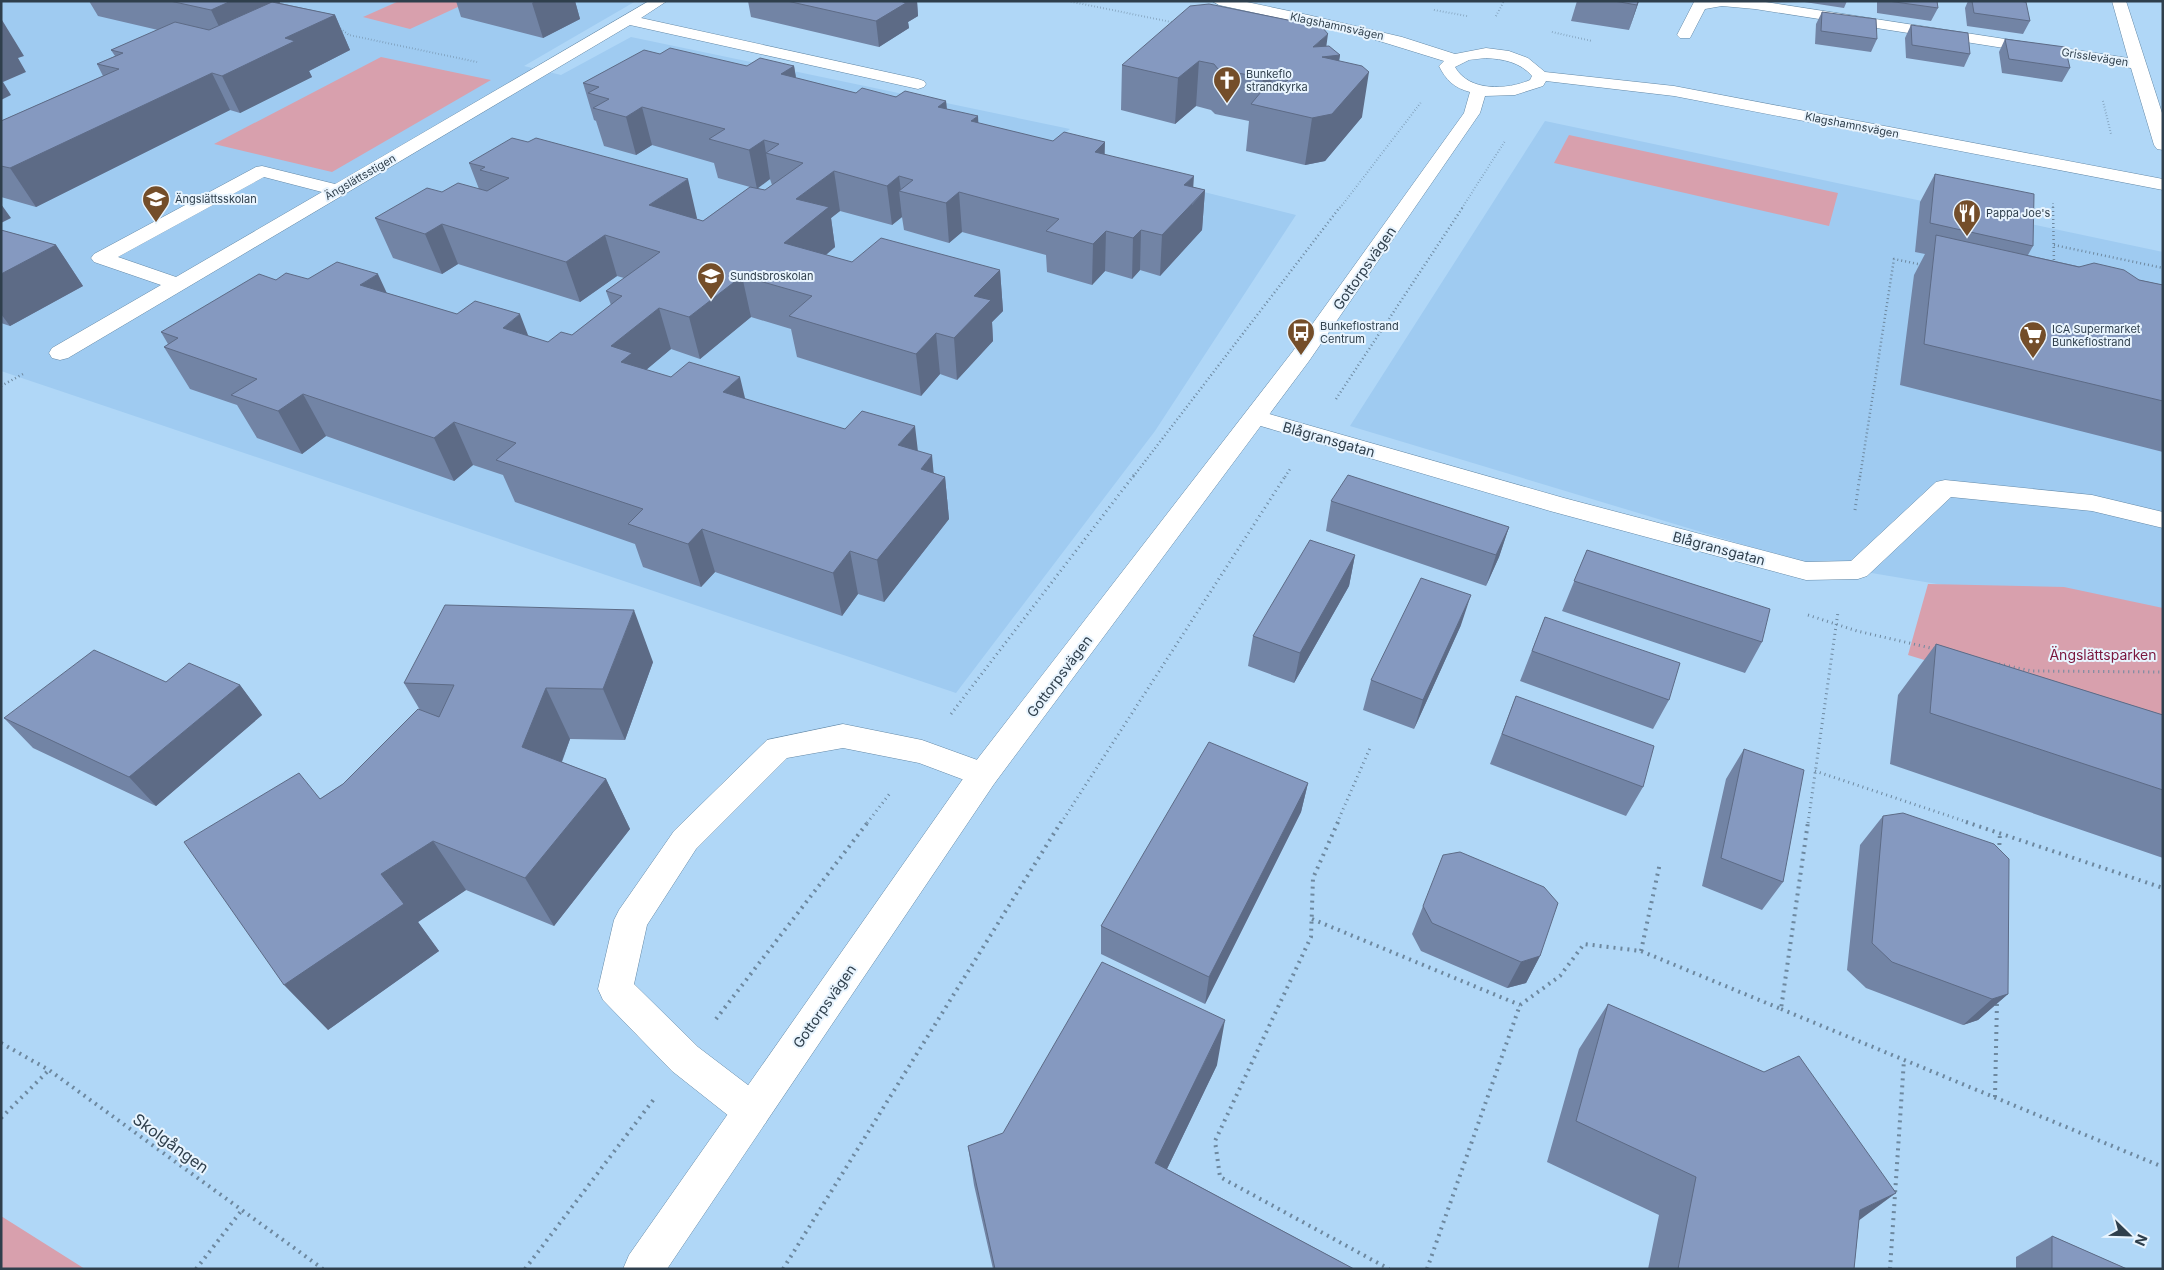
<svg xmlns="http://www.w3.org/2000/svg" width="2164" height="1270" font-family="Inter,sans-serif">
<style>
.built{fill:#9fcbf1}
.green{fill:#d8a0ad}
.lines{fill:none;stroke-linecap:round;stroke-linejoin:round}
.service-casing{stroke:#6489a7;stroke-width:1}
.minor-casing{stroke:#6489a7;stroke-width:1}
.tertiary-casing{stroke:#6489a7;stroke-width:1}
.path-far3{stroke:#6d889f;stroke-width:2;stroke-dasharray:0.5 2.5;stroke-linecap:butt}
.path-far2{stroke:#6d889f;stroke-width:2.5;stroke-dasharray:1 3;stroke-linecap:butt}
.path-far1{stroke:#6d889f;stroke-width:3;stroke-dasharray:1 4;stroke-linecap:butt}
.path{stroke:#6d889f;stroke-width:4;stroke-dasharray:2 5;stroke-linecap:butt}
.service{fill:#fff;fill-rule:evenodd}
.minor{fill:#fff;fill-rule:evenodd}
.tertiary{fill:#fff;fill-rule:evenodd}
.wall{fill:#7284a5;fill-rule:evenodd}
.shaded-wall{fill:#5d6b86}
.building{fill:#8599c0;stroke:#5d6b86}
.labels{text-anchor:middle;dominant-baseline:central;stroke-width:4;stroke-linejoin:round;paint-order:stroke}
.far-street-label{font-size:11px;fill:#2f3f4c;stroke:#e8f4fe}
.far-poi-label{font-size:11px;fill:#2f3f4c;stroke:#e8f4fe;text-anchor:start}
.street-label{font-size:14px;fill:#2f3f4c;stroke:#e8f4fe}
.park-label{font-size:14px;fill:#7a153d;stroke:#e8f4fe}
.near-street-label{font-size:16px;fill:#2f3f4c;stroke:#e8f4fe}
</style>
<rect width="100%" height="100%" fill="#b0d7f7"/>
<path class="built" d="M1,1H636L524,66L561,75L631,37L1070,129L1040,151L1296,215L1155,431L956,693L1,371Z
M1545,121L2163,252V622L1794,560L1350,426Z"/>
<path class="green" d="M399,1H471L410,29L363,17Z
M381,57L491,80L332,172L214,144Z
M1569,135L1838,193L1829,226L1554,163Z
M1928,584L2064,587L2163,608V733L1908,655Z
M1,1216L85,1269H1Z"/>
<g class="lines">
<g class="service-casing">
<path id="service" d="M649,1H667L641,18L918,79L924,81L926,84L924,87L918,89L630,25L68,358L60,360L52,358L49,353L52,348L161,285L94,262L91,258L94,254L256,167L262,166L335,184ZM264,177L322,192L176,277L118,257Z
M1255,410L1564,498L1806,562L1851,561L1936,482L1945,480L2092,495L2163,512V528L2092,511L1951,497L1867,576L1858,579L1806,580L1550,511L1247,422L1243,417L1247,412Z
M843,724L922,740L994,766L998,775L994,784L983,787L919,763L843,748L787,758L696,849L647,925L634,984L698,1047L765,1098L771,1111L765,1124L752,1129L739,1124L672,1071L603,1000L598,989L614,920L619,910L674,831L767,740Z"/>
</g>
<g class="minor-casing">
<path id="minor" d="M1759,1L2128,58L2112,1H2126L2163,116V150L2157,149L2154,145L2131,68L1755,9L1722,6L1705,9L1690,38H1680L1677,35L1694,2Z"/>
</g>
<g class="tertiary-casing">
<path id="tertiary" d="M1212,1H1242L1308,15L1402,37L1455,54L1486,48L1509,51L1528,58L1545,72L1674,86L2163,179V190L1674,96L1546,81L1543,86L1515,95L1485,96L1480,113L1309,361L994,784L667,1269H623L629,1255L972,766L1293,351L1464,113L1470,92C1454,88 1446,80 1439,66L1444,61L1363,36L1219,5ZM1486,58C1503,59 1520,62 1532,76L1530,80C1507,90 1469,92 1455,67L1469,60Z"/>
</g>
<path class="path-far3" d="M1068,1L1176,23
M1434,10L1467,16
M1496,16L1504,1
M338,27L349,35L477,62
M1552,32L1592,41
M2103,101L2111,134
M2053,203V208
M1340,208L1422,101
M1462,208L1505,141"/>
<path class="path-far2" d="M2053,207L2054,264
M2054,245L2163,268
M1,386L23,374
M1336,399L1463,207
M1133,477L1340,207
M1285,477L1290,469
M1860,477L1894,259L1923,265"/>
<path class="path-far1" d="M1855,510L1860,475
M1808,615L1857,631L1935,649
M1999,664L2032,671L2163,672
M951,714L1134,475
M1815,771L1970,823
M867,823L891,792
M1061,823L1286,475
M1337,823L1370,748
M1808,823L1838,612"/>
<path class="path" d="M1338,822L1313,878L1311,937L1215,1141L1220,1177L1389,1269
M1966,822L2163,888
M1999,852L2000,833
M1312,919L1520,1005
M1641,951L1660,863
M1781,1009L2163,1167
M716,1019L868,822
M1,1043L49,1070L323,1269
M1995,1097L1997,1001
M1,1118L49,1070
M196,1269L242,1210
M525,1269L654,1099
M783,1269L1061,822
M1427,1269L1520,1005L1560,976L1584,944L1641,951L1781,1009L1808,822
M1890,1269L1904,1060"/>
<use href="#service" class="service"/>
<use href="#minor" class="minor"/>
<use href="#tertiary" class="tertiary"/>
</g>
<path class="wall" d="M89,1H279L280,3L335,15L350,50L309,71L312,77L240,113L230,110L36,207L1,197V121L103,76L97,64L115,56L111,50L158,30L98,16Z
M456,1H575L580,19L543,38L461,17Z
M748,1H917L918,16L908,22L909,28L879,47L751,17Z
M1577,1H1639L1629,30L1571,21Z
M1798,1H1847L1844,8Z
M1877,1H1937L1938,8L1931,21L1877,13Z
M1968,1H2018L2030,21L2023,34L1967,26L1965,8Z
M1822,12L1877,39L1871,52L1815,44L1816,24Z
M1911,25L1970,54L1964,67L1906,58L1905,38Z
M2005,39L2070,68L2062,82L2002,73L1999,52Z
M1327,46L1340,55L1339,60L1362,117L1325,161L1305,165L1246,151L1249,121L1215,114L1211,110L1196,106L1175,124L1121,110L1122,65Z
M660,54L747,66H794L796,78L856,93L946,101L947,109L978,123L1104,154L1193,187L1205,190L1202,230L1160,276L1140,270L1132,279L1105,271L1092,285L1047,272L1046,255L962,232L949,243L904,230L902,217L892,225L840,211L831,218L835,247L826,255L852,262L1000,270L1003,311L992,322L993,341L957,380L940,374L921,396L797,357L791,329L751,317L700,359L671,349L646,370L918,451L934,473L945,477L949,519L884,602L858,594L842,616L715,572L701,587L643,567L635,544L515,502L503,475L473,465L454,481L326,436L302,454L257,438L237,405L190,389L164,347L168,344L161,332L276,280L308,279L387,293L548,342L572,335L611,305L606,291L624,278L617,276L580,302L458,264L442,274L393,258L375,218L442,192L479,189L469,163L697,218V219L703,221L750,187L718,178L714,163L652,145L636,155L604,146L596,121L594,120L583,83ZM770,179L772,185L765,190L757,188Z
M1935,174L2033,246L2028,255L2163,285V452L1900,385L1914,275L1925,254L1915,252L1920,202Z
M1,230L56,245L83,286L10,326L1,323Z
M1331,501L1509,527L1499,557L1486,586L1326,531Z
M1587,550L1762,642L1745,673L1562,611Z
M1355,555L1349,586L1294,683L1248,666L1253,636Z
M1545,617L1669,700L1653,729L1520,681Z
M1461,625L1414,729L1363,710L1371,680Z
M1936,644L2163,715V858L1890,764L1898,695Z
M653,662L625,740L570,739L562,762L606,779L630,829L554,926L466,890L418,922L439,951L328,1030L320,799L343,784L420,710L404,683Z
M166,682L240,685L262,715L156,806L33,748L4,718Z
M1516,696L1643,787L1626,816L1490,764Z
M1744,749L1783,882L1762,910L1702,886L1726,779Z
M1308,783L1301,812L1205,1004L1101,954V926Z
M1883,816L2008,994L1978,1020L1963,1025L1866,988L1847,970L1860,845Z
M1423,906L1540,956L1526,983L1507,988L1421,951L1412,934Z
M1608,1004L1859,1220L1854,1269H1648L1659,1215L1547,1162L1579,1049Z
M1217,1065L1167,1169L1354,1269H993L974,1185L968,1146Z
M2052,1236L2127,1269H2016V1257Z"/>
<path class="shaded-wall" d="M231,1H279L287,18L228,45L211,10Z
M535,1H575L580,19L543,38L532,3Z
M899,1H917L918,16L908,22L909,28L879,47L876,21Z
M1638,1H1639L1629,30Z
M335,15L350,50L309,71L312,77L240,113L222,76L285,38Z
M1,20H2L24,56L18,58L26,72L3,82L11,95L1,100Z
M1328,34L1325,56L1340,55L1333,100L1313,47Z
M1199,61L1196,106L1175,124L1178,78Z
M794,66L800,103L781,74Z
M1369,72L1362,117L1325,161L1305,165L1312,118Z
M212,73L230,110L36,207L10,168Z
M1272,76L1268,108L1260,106L1263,78Z
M946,101L949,139L938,107Z
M642,107L652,145L636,155L626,117Z
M978,116L980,155L971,121Z
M764,140L770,179L757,189L749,150Z
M1105,142L1104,181L1095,152Z
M834,171L840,211L831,218L835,247L792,283L784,243L796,199Z
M899,176L901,191H899L902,217L892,225L887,186Z
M1194,176L1192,205L1205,190L1202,230L1160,276L1162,235L1184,185Z
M688,179L697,218L660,245L649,205Z
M959,192L962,232L949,243L946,203Z
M1,204L11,218L1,223Z
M442,224L458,264L442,274L425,234Z
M1141,230L1140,270L1132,279L1133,238Z
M1106,231L1105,271L1092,285L1093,244Z
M605,235L617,276L580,302L566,262Z
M56,245L83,286L10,326L1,314V274Z
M1000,270L1003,311L992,322L993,341L957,380L954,338L974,296Z
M378,274L397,315L360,285Z
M742,276L751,317L700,359L689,317Z
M659,308L671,349L628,385L611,346Z
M520,314L536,356L503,328Z
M936,333L940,374L921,396L916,354Z
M740,377L750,419L723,392Z
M303,394L326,436L302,454L278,411Z
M454,422L473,465L454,481L434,438Z
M915,426L920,469L898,445Z
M932,455L935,488L945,477L949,519L884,602L877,560L921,469Z
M1509,527L1499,557L1486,586L1496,555Z
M702,529L715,572L701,587L688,544Z
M850,551L858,594L842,616L833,573Z
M1355,555L1349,586L1294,683L1300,653Z
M1471,595L1461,625L1414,729L1423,700Z
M634,610L653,662L625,740L603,689Z
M240,685L262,715L156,806L129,777Z
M546,688L570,739L548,798L522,747Z
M606,779L630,829L554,926L525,878Z
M1308,783L1301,812L1205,1004L1209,977Z
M433,841L466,890L418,922L439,951L328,1030L284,985L381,874Z
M1540,956L1526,983L1507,988L1521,962Z
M2008,994L1978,1020L1963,1025L1992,999Z
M1225,1020L1217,1065L1151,1202L1155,1163Z
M1896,1193L1846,1230L1860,1210Z"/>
<path class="building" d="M170,1H231L211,10Z
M787,1H900L906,3L876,21Z
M1614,1H1638L1637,5Z
M1888,1H1937L1938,8Z
M1972,1H2018L2026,2L2030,21L1974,13Z
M272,2L335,15L285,38L295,41L222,76L212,73L10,168L1,166V121L119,69L97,64L123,53L111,50L175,22L209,30Z
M1209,4L1322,27L1328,34L1313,47L1329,46L1340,55L1322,57L1362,66L1369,72L1332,114L1312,118L1251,104L1266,86L1282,84L1288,80L1272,76L1263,78L1218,69L1214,64L1199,61L1178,78L1122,65L1190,6Z
M1822,12L1876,19L1877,39L1821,31Z
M1911,25L1968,33L1970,54L1912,45Z
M2005,39L2065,47L2070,68L2009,59Z
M670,48L747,66L760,58L794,66L781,74L856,93L862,88L896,97L905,91L946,101L938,107L978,116L971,121L1053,141L1064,132L1105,142L1095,152L1194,176L1184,185L1205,190L1162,235L1141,230L1133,238L1106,231L1093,244L1046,231L1059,219L959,192L946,203L899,191L913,180L899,176L887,186L834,171L796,199L829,207L784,243L852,262L881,238L1000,270L974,296L991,300L954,338L936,333L916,354L789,316L812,296L742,276L689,317L659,308L611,346L632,353L621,362L671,377L689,362L740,377L723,392L845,429L862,411L915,426L898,445L932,455L921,469L945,477L877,560L850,551L833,573L702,529L688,544L628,524L643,509L496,460L516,443L454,422L434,438L303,394L278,411L231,395L257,379L164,347L178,338L161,332L259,274L276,280L286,273L308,279L337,262L378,274L360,285L457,314L475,301L520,314L503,328L548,342L561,332L572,335L622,296L606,291L660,252L605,235L566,262L442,224L425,234L375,218L427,188L442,192L458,183L487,191L509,178L480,170L485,167L469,163L512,138L528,142L536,138L688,179L649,205L703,221L750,187L765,190L803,163L766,153L779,144L764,140L749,150L709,139L725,129L642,107L626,117L593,108L609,99L588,93L599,87L583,83L644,50L660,54Z
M1935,174L2034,194L2033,246L1930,223Z
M1,230L56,245L1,274Z
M1936,235L2079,267L2094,263L2124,270L2139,280L2163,285V401L1924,344Z
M1348,475L1509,527L1496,555L1331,501Z
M1310,540L1355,555L1300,653L1253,636Z
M1587,550L1770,609L1762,642L1574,581Z
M1421,578L1471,595L1423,700L1371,680Z
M445,605L634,610L603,689L546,688L522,747L606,779L525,878L433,841L381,874L404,904L284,985L184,842L299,773L320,799L343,784L418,709L439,717L454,685L404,683Z
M1545,617L1680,663L1669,700L1532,651Z
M1936,644L2163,715V790L1930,713Z
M94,650L166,682L189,663L240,685L129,777L4,718Z
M1516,696L1654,746L1643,787L1502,734Z
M1209,742L1308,783L1209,977L1101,926Z
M1744,749L1804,770L1783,882L1721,858Z
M1903,813L1994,844L2009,859L2008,994L1992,999L1892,962L1872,943L1883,816Z
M1460,852L1544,887L1558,903L1540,956L1521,962L1432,923L1423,906L1443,855Z
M1102,962L1225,1020L1155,1163L1354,1269H995L968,1146L1003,1133Z
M1608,1004L1764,1072L1799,1056L1896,1193L1860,1210L1854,1269H1678L1696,1177L1576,1121Z
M2052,1236L2127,1269H2052Z"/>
<defs>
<g id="church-pin" transform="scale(1.4375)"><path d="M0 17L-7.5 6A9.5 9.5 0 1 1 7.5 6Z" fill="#744e2a" stroke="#e8f4fe"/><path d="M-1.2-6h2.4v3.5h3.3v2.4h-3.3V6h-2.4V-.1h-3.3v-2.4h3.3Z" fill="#fff"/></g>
<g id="school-pin" transform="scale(1.4375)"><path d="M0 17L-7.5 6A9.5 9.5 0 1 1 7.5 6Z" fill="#744e2a" stroke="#e8f4fe"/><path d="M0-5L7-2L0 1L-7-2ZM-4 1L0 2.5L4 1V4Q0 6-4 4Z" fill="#fff"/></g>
<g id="restaurant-pin" transform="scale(1.4375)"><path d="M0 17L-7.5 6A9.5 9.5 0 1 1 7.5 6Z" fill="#744e2a" stroke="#e8f4fe"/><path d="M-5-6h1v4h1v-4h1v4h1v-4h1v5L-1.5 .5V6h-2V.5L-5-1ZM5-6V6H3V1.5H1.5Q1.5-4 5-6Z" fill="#fff"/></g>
<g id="bus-pin" transform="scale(1.4375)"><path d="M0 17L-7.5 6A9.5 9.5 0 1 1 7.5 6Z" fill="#744e2a" stroke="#e8f4fe"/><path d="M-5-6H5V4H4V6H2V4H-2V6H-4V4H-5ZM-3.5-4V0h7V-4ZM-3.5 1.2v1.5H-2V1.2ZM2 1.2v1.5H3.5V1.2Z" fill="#fff"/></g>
<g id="supermarket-pin" transform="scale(1.4375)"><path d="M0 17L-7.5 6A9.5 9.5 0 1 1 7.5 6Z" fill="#744e2a" stroke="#e8f4fe"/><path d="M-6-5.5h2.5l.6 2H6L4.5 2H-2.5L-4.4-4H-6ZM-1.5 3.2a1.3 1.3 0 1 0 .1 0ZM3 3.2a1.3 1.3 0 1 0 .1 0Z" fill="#fff"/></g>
</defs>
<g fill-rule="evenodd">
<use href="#church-pin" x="1227" y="80"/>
<use href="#school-pin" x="156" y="199"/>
<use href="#restaurant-pin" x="1967" y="213"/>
<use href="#school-pin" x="711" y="276"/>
<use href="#bus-pin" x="1301" y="332"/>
<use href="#supermarket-pin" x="2033" y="335"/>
</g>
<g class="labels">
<g class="far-street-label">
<text transform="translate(1337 26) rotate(12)">Klagshamnsvägen</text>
<text transform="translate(2095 57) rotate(9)">Grisslevägen</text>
<text transform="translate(1852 125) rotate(11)">Klagshamnsvägen</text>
<text transform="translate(360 177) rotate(-30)">Ängslättsstigen</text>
</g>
<g class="far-poi-label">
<text x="1246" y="74">Bunkeflo<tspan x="1246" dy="13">strandkyrka</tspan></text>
<text x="175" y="199">Ängslättsskolan</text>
<text x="1986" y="213">Pappa Joe's</text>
<text x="730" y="276">Sundsbroskolan</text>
<text x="1320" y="326">Bunkeflostrand<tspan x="1320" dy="13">Centrum</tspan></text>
<text x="2052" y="329">ICA Supermarket<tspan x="2052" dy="13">Bunkeflostrand</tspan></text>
</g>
<g class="street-label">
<text transform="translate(1364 268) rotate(-55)">Gottorpsvägen</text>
<text transform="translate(1329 439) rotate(16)">Blågransgatan</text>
<text transform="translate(1719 548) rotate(15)">Blågransgatan</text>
<text transform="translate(1059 676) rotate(-53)">Gottorpsvägen</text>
<text transform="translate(824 1006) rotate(-55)">Gottorpsvägen</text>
</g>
<g class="park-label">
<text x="2103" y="654">Ängslättsparken</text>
</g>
<g class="near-street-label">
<text transform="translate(171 1143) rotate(36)">Skolgången</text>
</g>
</g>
<rect width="2164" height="1270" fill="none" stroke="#2f3f4c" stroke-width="5"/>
<g transform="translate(2129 1235) rotate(113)" stroke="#e8f4fe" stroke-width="4" paint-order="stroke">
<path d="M0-4L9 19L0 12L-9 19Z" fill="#2f3f4c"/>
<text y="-8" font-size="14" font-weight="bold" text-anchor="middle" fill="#2f3f4c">N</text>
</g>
</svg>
